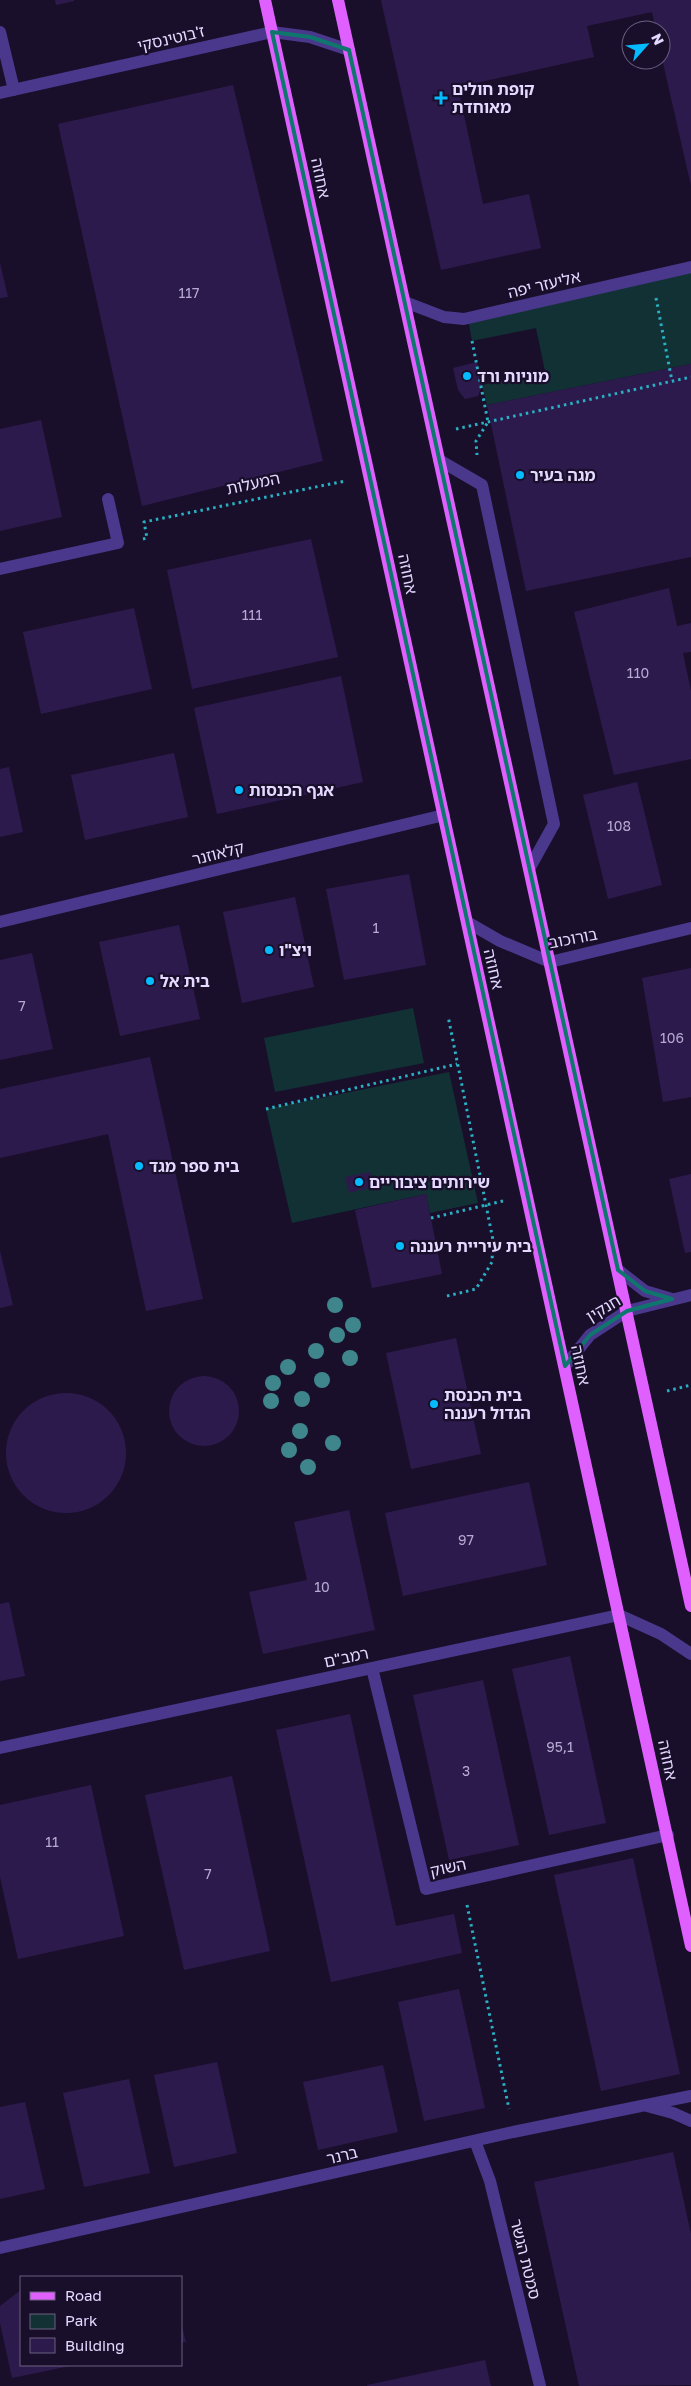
<svg xmlns="http://www.w3.org/2000/svg" width="691" height="2386" font-family="'Golos Text','Noto Sans Hebrew',sans-serif">
<style>
.green{fill:#123135}
.building{fill:#2d1a4d}
.lines{fill:none;stroke-linecap:round;stroke-linejoin:round}
.path{stroke:#29b1c3;stroke-width:3;stroke-dasharray:2.5 4;stroke-linecap:butt}
.minor{stroke:#4a388c;stroke-width:12}
.major{stroke:#df60ff;stroke-width:12}
.tree{fill:#3f868c}
.marked{fill:none;stroke:#0f766e;stroke-width:4;stroke-linejoin:round}
.poi-dot{fill:#05bbff;stroke:#190f2b;stroke-width:2}
.labels{text-anchor:middle;dominant-baseline:central;stroke-width:4.5;stroke-linejoin:round;paint-order:stroke}
.number-label{font-size:14px;fill:#b6a9d2}
.street-label{font-size:16px;fill:#e4d9ff;stroke:#190f2b}
.poi-label{font-size:16px;font-weight:bold;fill:#e4d9ff;stroke:#190f2b;text-anchor:start}
</style>
<rect width="100%" height="100%" fill="#190f2b"/>
<path class="green" d="M691,267V364L487,405L482,385L545,371L536,328L472,341L468,318Z
M413,1008L424,1063L275,1092L264,1038Z
M449,1072L478,1203L430,1213L426,1194L292,1223L266,1109Z"/>
<path class="building" d="M55,0H74V1L56,5Z
M381,0H691V186L661,54V30H656L652,12L587,26L594,57L458,87L483,204L529,194L541,248L441,270Z
M233,85L323,461L142,506L58,124Z
M0,263L8,297L0,298Z
M477,362L482,385L478,396L465,399L458,390L453,368Z
M691,364V557L526,591L487,405Z
M41,420L62,517L0,531V429Z
M311,539L338,657L192,689L167,570Z
M669,588L677,626L691,623V652L683,653L691,691V759L614,775L574,612Z
M134,608L152,689L41,714L23,632Z
M341,676L363,782L217,814L194,708Z
M174,753L188,817L85,840L71,775Z
M9,767L23,832L0,837V769Z
M637,782L662,885L608,899L583,795Z
M409,874L426,965L344,980L326,889Z
M295,897L314,987L242,1003L223,912Z
M179,925L200,1019L120,1036L99,942Z
M32,953L53,1049L0,1060V960Z
M691,968V1097L663,1102L642,978Z
M150,1057L203,1299L146,1311L108,1134L0,1158V1089Z
M370,1172L373,1187L349,1193L345,1177Z
M691,1174V1252L685,1253L669,1179Z
M426,1194L442,1274L372,1288L355,1210Z
M0,1251L13,1305L0,1308Z
M456,1338L481,1454L411,1469L386,1353Z
M169 1411a35 35 0 1 1 70 0a35 35 0 1 1-70 0Z
M6 1453a60 60 0 1 1 120 0a60 60 0 1 1-120 0Z
M529,1482L547,1565L403,1596L385,1513Z
M349,1510L375,1630L263,1654L249,1592L307,1580L294,1522Z
M9,1602L25,1676L0,1681V1604Z
M570,1656L606,1823L549,1835L512,1669Z
M483,1680L519,1845L449,1860L413,1695Z
M350,1714L396,1926L454,1914L462,1953L331,1982L276,1730Z
M232,1776L270,1951L184,1970L145,1795Z
M91,1785L124,1936L18,1959L0,1877V1805Z
M633,1858L680,2074L601,2091L554,1875Z
M459,1989L485,2108L424,2121L398,2002Z
M217,2062L237,2153L174,2167L154,2075Z
M383,2065L398,2132L318,2150L303,2082Z
M129,2079L150,2173L84,2187L63,2093Z
M25,2102L45,2189L0,2199V2107Z
M673,2152L691,2234V2385L579,2386L534,2182Z
M21,2290V2365L70,2366L12,2378L0,2323V2306Z
M181,2323L186,2342L181,2343Z
M485,2360L491,2386H367V2385Z"/>
<g class="lines">
<path class="path" d="M656,298L672,381
M472,341L488,422L476,441L477,455
M456,429L691,377
M143,539L147,538L144,522L345,481
M266,1109L457,1064
M431,1218L503,1201
M447,1296L476,1289L492,1262L493,1240L448,1016
M667,1391L691,1385
M467,1905L509,2109"/>
<path class="minor" d="M0,32L14,90
M0,93L272,32L310,37L349,50
M405,302L444,317L464,319L691,267
M439,460L482,485L554,824L529,869
M0,569L118,543L108,499
M0,922L444,815
M467,922L500,941L550,962L691,928
M618,1270L645,1291L672,1299
M565,1366L590,1335L627,1311L691,1295
M372,1668L426,1889L668,1835
M0,1748L619,1615L661,1634L691,1654
M647,2106L673,2113L691,2121
M475,2141L490,2181L540,2386
M0,2248L513,2132L691,2096"/>
<path class="major" d="M265,0L691,1946
M338,0L691,1606"/>
</g>
<g class="tree">
<circle cx="335" cy="1305" r="8"/>
<circle cx="353" cy="1325" r="8"/>
<circle cx="337" cy="1335" r="8"/>
<circle cx="316" cy="1351" r="8"/>
<circle cx="350" cy="1358" r="8"/>
<circle cx="288" cy="1367" r="8"/>
<circle cx="322" cy="1380" r="8"/>
<circle cx="273" cy="1383" r="8"/>
<circle cx="302" cy="1399" r="8"/>
<circle cx="271" cy="1401" r="8"/>
<circle cx="300" cy="1431" r="8"/>
<circle cx="333" cy="1443" r="8"/>
<circle cx="289" cy="1450" r="8"/>
<circle cx="308" cy="1467" r="8"/>
</g>
<path class="marked" d="M272,32L310,37L349,50L618,1270L645,1291L672,1299L627,1311L590,1335L565,1366Z"/>
<g class="poi-dot">
<path d="M438.5 90.5h5v5h5v5h-5v5h-5v-5h-5v-5h5z"/>
<circle cx="467" cy="376" r="5"/>
<circle cx="520" cy="475" r="5"/>
<circle cx="239" cy="790" r="5"/>
<circle cx="269" cy="950" r="5"/>
<circle cx="150" cy="981" r="5"/>
<circle cx="139" cy="1166" r="5"/>
<circle cx="359" cy="1182" r="5"/>
<circle cx="400" cy="1246" r="5"/>
<circle cx="434" cy="1404" r="5"/>
</g>
<g class="labels">
<g class="number-label">
<text x="189" y="292">117</text>
<text x="252" y="614">111</text>
<text x="638" y="672">110</text>
<text x="619" y="825">108</text>
<text x="376" y="927">1</text>
<text x="22" y="1005">7</text>
<text x="672" y="1037">106</text>
<text x="466" y="1539">97</text>
<text x="322" y="1586">10</text>
<text x="560" y="1746">95,1</text>
<text x="466" y="1770">3</text>
<text x="52" y="1841">11</text>
<text x="208" y="1873">7</text>
</g>
<g class="street-label">
<text transform="translate(171 38) rotate(-13)">ז'בוטינסקי</text>
<text transform="translate(321 178) rotate(78)">אחוזה</text>
<text transform="translate(544 284) rotate(-13)">אליעזר יפה</text>
<text transform="translate(253 483) rotate(-12)">המעלות</text>
<text transform="translate(408 574) rotate(78)">אחוזה</text>
<text transform="translate(218 853) rotate(-14)">קלאוזנר</text>
<text transform="translate(573 938) rotate(-11)">בורוכוב</text>
<text transform="translate(494 969) rotate(77)">אחוזה</text>
<text transform="translate(603 1308) rotate(-31)">חנקין</text>
<text transform="translate(581 1365) rotate(78)">אחוזה</text>
<text transform="translate(346 1657) rotate(-12)">רמב"ם</text>
<text transform="translate(668 1760) rotate(78)">אחוזה</text>
<text transform="translate(448 1867) rotate(-12)">השוק</text>
<text transform="translate(342 2155) rotate(-13)">ברנר</text>
<text transform="translate(526 2259) rotate(76)">סמטת הגשר</text>
</g>
<g class="poi-label">
<text x="452" y="89">קופת חולים<tspan x="452" dy="18">מאוחדת</tspan></text>
<text x="477" y="376">מוניות ורד</text>
<text x="530" y="475">מגה בעיר</text>
<text x="249" y="790">אגף הכנסות</text>
<text x="279" y="950">ויצ"ו</text>
<text x="160" y="981">בית אל</text>
<text x="149" y="1166">בית ספר מגד</text>
<text x="369" y="1182">שירותים ציבוריים</text>
<text x="410" y="1246">בית עיריית רעננה</text>
<text x="444" y="1395">בית הכנסת<tspan x="444" dy="18">הגדול רעננה</tspan></text>
</g>
</g>
<rect x="20" y="2276" width="162" height="90" fill="#190f2b" stroke="#6a6080"/>
<rect x="30" y="2292" width="25" height="8" fill="#df60ff" stroke="#6a6080"/>
<text x="65" y="2301" font-size="15" fill="#e4d9ff">Road</text>
<rect x="30" y="2314" width="25" height="15" fill="#123135" stroke="#6a6080"/>
<text x="65" y="2326" font-size="15" fill="#e4d9ff">Park</text>
<rect x="30" y="2338" width="25" height="15" fill="#2d1a4d" stroke="#6a6080"/>
<text x="65" y="2351" font-size="15" fill="#e4d9ff">Building</text>
<g transform="translate(646 45) rotate(63)"><circle r="24" fill="#190f2b" stroke="#6a6080"/>
<path d="M0-4L9 19L0 12L-9 19Z" fill="#05bbff"/>
<text y="-8" font-size="14" font-weight="bold" text-anchor="middle" fill="#e4d9ff">N</text>
</g>
</svg>
